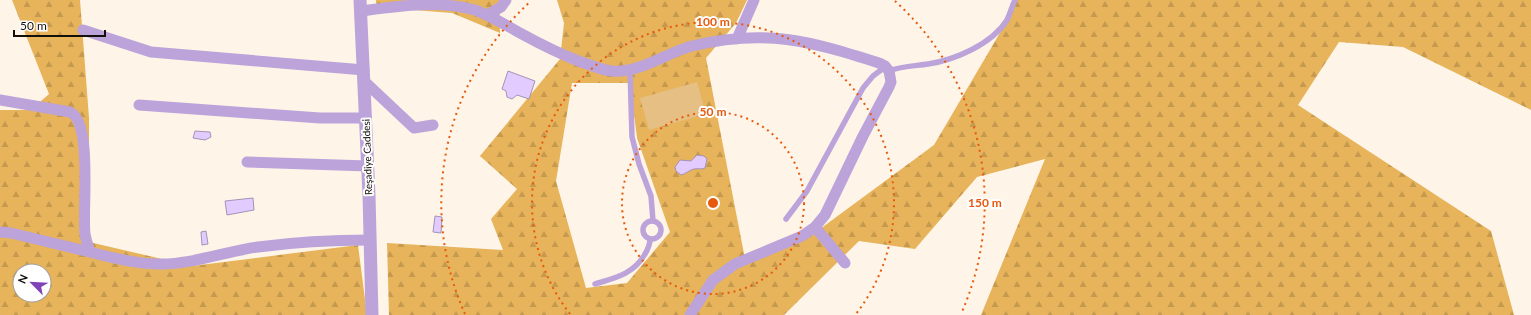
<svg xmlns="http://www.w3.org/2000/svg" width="1531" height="315" font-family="Lato,sans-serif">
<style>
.forest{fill:url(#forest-firs);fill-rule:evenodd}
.pitch{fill:#e5bf84}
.water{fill:#e2cbfe;stroke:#a493b5}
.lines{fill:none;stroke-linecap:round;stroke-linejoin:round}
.service{stroke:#bca3da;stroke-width:5.5}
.minor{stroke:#bca3da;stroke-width:11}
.tertiary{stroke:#bca3da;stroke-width:13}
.ring{fill:none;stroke:#e8590c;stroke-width:2;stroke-dasharray:2 4}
.labels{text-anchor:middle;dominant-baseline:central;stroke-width:4;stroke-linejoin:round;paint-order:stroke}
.street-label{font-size:10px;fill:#13100a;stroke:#fff}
.centre{fill:#e8590c;stroke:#fff;stroke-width:2}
.ring-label{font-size:12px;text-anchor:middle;font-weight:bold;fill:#e8590c;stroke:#fff;stroke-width:4;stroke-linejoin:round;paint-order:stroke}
</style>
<defs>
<pattern id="forest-firs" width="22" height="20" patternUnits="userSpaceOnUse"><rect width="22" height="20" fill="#e7b35b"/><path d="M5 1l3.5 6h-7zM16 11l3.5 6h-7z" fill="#c5994e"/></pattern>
</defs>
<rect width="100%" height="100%" fill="#fef5e8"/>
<path class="forest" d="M12,0H80L89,118V242L192,266L358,245L367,315H0V110H31L49,94ZM20,271H44V295H20Z
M376,0H499L500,33L452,13L376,7Z
M557,0H747L736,23L706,58L746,264L820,229L934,145L1014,9L1015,0H1531V110L1403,47L1339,42L1298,105L1491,231L1514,315H981L1045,159L977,177L915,249L859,241L784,315H389L387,243L503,250L491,219L517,189L480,156L560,59L564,23ZM572,83H630L637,138L670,232L627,283L586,288L556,181Z"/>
<path class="pitch" d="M697,82L706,114L649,130L640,98Z"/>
<path class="water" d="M508,71L535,81L529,99L517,95L512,99L507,97L506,91L502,89Z
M195,131L210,132L211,137L205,140L193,138Z
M697,155L704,156L707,159L705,168C700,170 699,168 694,169C689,170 686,174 681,175L676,171L675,167L680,160L691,161Z
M253,198L254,210L227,215L225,201Z
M435,216L442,217L441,233L433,232Z
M206,231L208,244L202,245L201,232Z"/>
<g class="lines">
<path class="service" d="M630,69L632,137L639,164L651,196L653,221
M889,71C902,66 915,66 928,64C955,60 992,44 1007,20C1010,14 1012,6 1015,0
M786,219L807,191L863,88L873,76L885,67
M643 230a9 9 0 1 1 18 0a9 9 0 1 1-18 0Z
M595,284C615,278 634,274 645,254C648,249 650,245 650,239"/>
<path class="minor" d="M361,11C399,6 438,0 475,10C491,16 506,25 520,33C540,44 560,54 581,62C591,65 601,70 612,71C638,74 668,52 692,46C765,28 810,41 879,63L885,66L889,71L891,82L889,87L863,136L825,215L815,227L802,236L735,264L713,280L690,315
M487,15L501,7L506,0
M83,30L151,52L364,70
M737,39L754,0
M364,81L414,128L433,125
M0,100L70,112C93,122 82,211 85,234C86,240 88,246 90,252C112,258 136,264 159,264C190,265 227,251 258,247C295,242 332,240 370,240
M139,105L320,118H366
M247,162L368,166
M815,227L845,263
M0,232L11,233L90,252"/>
<path class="tertiary" d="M360,0L369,195L372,315"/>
</g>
<g class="ring">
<circle cx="713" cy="203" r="91"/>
<path d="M570 314A181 181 0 1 1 856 314"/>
<path d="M465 314A272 272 0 0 1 531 1M895 1A272 272 0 0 1 961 314"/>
</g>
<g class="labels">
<g class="street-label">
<text transform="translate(367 157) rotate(-92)">Reşadiye Caddesi</text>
</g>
</g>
<circle cx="713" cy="203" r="6" class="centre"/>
<g class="ring-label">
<text x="713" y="26">100 m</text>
<text x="713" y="116">50 m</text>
<text x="985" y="207">150 m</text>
</g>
<g transform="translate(32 283) rotate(294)"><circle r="19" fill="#ffffff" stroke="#a19f9d"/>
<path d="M0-3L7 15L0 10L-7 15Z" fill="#7f42b7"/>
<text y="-6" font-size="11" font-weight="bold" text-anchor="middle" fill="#13100a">N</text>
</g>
<path d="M14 30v6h91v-6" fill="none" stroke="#13100a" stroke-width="2"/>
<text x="20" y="30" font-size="12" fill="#13100a" stroke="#ffffff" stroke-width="3" paint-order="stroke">50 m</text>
</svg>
